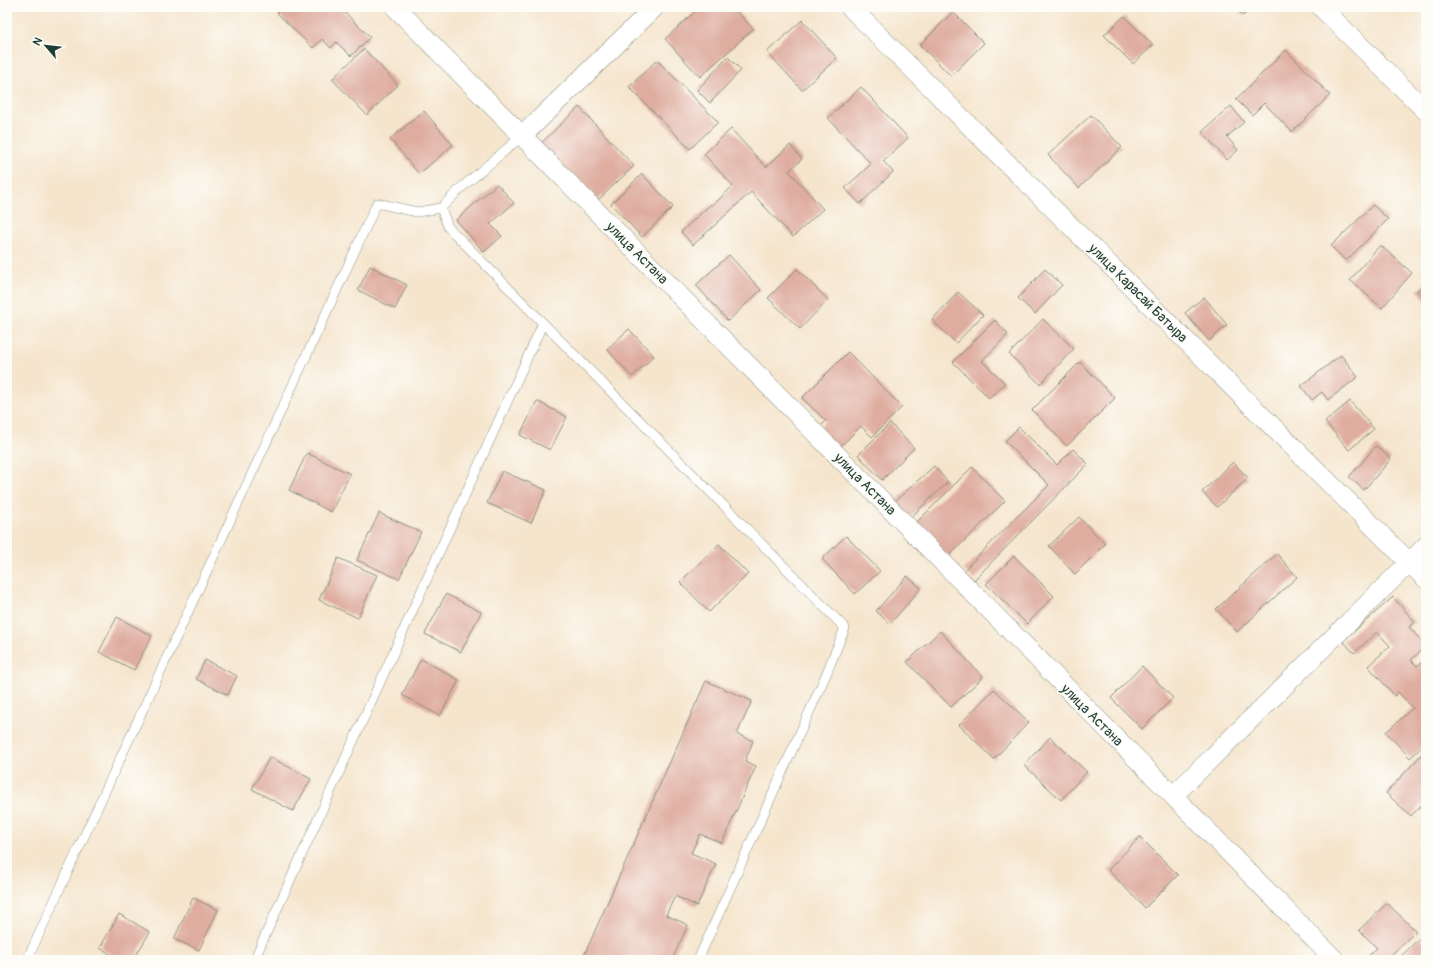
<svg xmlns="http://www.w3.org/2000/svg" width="1433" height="967" font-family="Pangolin,sans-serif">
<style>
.building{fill:#dfada0}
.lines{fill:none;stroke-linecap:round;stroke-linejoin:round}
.lane-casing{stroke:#8a9180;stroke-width:10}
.street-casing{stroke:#8a9180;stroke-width:20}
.lane{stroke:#fff;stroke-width:9}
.street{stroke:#fff;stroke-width:19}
.labels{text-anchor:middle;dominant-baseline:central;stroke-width:3.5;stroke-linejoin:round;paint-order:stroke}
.street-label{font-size:14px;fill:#1f3d34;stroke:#fdfcf7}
</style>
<rect width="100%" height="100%" fill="#fdfcf7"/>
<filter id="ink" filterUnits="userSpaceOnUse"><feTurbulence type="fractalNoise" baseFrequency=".025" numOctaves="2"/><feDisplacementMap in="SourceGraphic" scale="8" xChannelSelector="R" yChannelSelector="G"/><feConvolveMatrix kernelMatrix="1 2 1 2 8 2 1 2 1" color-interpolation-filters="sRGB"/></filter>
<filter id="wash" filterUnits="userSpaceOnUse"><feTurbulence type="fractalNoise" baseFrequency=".012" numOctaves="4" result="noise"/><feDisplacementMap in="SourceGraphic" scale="16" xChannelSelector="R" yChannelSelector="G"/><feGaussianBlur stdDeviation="0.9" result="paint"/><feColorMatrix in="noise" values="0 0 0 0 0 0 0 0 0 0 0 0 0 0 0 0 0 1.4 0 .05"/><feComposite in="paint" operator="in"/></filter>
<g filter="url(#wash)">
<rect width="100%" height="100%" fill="#f5e5cd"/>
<g id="blocks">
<path class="building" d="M283,7H339L370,37L351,56L336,42L331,48L322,39L313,48L277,13Z
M700,7H733L753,29L700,77L665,39Z
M1235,7H1252L1243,16Z
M953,12L984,43L951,76L920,45Z
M1124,16L1153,45L1133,64L1104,35Z
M802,20L837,58L802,90L767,52Z
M364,49L398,85L367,115L332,79Z
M1286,50L1330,95L1292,132L1264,103L1252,115L1236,99Z
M728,57L741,70L710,103L697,90Z
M657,60L718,122L690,149L629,87Z
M861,87L908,138L883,161L893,172L860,204L845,188L871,164L828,118Z
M1231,106L1244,122L1227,137L1238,150L1227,160L1202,132Z
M579,107L634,166L596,202L540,144Z
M424,111L453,145L419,174L390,139Z
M1091,115L1122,147L1079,188L1048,155Z
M731,129L766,167L790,145L802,159L789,171L823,209L793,237L751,192L693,245L681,232L711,204L712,206L733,186L704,154Z
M642,174L673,207L642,237L611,204Z
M497,184L514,203L490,224L502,236L484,252L456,220Z
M1373,205L1388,219L1346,261L1331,246Z
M1380,245L1412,273L1382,308L1350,280Z
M729,255L761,290L728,321L696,285Z
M370,266L407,285L395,309L358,290Z
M797,269L828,300L800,329L768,298Z
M1045,269L1062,285L1035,314L1018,298Z
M1426,283V301L1417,291Z
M958,292L983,315L956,343L932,320Z
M1204,297L1227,325L1209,341L1185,313Z
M1043,319L1074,349L1040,384L1009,354Z
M995,320L1008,334L982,361L1005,383L989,398L953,362Z
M629,329L654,356L632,377L607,349Z
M848,352L902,407L872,437L861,426L839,448L819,428L826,421L802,398Z
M1341,355L1358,377L1328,400L1322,392L1312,400L1301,386Z
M1080,362L1115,398L1067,446L1032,410Z
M537,401L567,417L550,450L520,435Z
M1350,401L1374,429L1349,450L1325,422Z
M890,423L914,448L882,480L858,455Z
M1019,427L1057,465L1073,449L1088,464L974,580L964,570L1049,485L1005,441Z
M1376,446L1391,459L1364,490L1349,477Z
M307,453L350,474L331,512L289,490Z
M1233,462L1248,478L1217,507L1202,492Z
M934,466L948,482L910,518L895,501Z
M972,467L1005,501L947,558L914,525Z
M502,471L546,490L531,523L487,503Z
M379,513L421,532L399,579L357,560Z
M1079,517L1105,544L1075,574L1049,546Z
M846,536L880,571L855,594L822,559Z
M719,544L748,574L709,612L680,582Z
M1277,554L1297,577L1237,632L1216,609Z
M1014,556L1054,596L1027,624L986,584Z
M338,558L377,575L358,618L319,600Z
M907,576L921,588L890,624L876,611Z
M446,594L481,612L461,652L425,634Z
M1393,597L1415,622L1409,627L1426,646L1411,660L1417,666L1426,659V743L1410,758L1386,732L1413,708L1398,692L1395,696L1368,666L1390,646L1377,632L1354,653L1343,641Z
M117,617L152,636L134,670L99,652Z
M940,631L983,677L951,707L907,662Z
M421,659L459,680L440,716L402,695Z
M205,660L237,676L228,695L196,679Z
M1142,666L1173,698L1142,729L1111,698Z
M706,681L752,701L737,734L753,741L745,761L756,766L722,843L700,834L691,853L716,864L697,906L675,896L666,915L688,925L672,960H582Z
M994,689L1029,722L994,759L959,725Z
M1050,737L1087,772L1061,800L1024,765Z
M1422,754L1426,758V800L1411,816L1386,793Z
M270,757L311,779L293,811L252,789Z
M1140,837L1178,875L1145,908L1108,870Z
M193,898L218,910L199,950L174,939Z
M1387,903L1416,931L1386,960H1364L1377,948L1359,930Z
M119,914L150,932L133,960H121L100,948Z
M1420,938L1426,945V960H1397Z"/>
</g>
</g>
<g filter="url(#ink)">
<use href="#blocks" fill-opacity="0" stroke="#8a9180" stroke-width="1"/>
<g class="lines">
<g class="lane-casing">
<path id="lane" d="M522,136L461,188L441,208L448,227L845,628L825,677L698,960
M27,960L377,203L417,212L441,208
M254,960L543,323"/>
</g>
<g class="street-casing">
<path id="street" d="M395,7L1335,960
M850,7L1426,579
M1321,7L1426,111
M522,136L655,7
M1173,796L1426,546"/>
</g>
<use href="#lane" class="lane"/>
<use href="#street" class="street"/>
</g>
</g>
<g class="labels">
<g class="street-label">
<text transform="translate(637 253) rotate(45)">улица Астана</text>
<text transform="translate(1138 293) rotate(45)">улица Карасай Батыра</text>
<text transform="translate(865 484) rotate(45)">улица Астана</text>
<text transform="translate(1092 715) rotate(45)">улица Астана</text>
</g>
</g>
<rect width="1433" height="967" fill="none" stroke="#fdfcf7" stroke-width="24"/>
<g transform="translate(46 46) rotate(298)" stroke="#fdfcf7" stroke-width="3" paint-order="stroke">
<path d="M0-3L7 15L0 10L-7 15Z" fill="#1f3d34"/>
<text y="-6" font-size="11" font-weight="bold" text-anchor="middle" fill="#1f3d34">N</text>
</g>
</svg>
